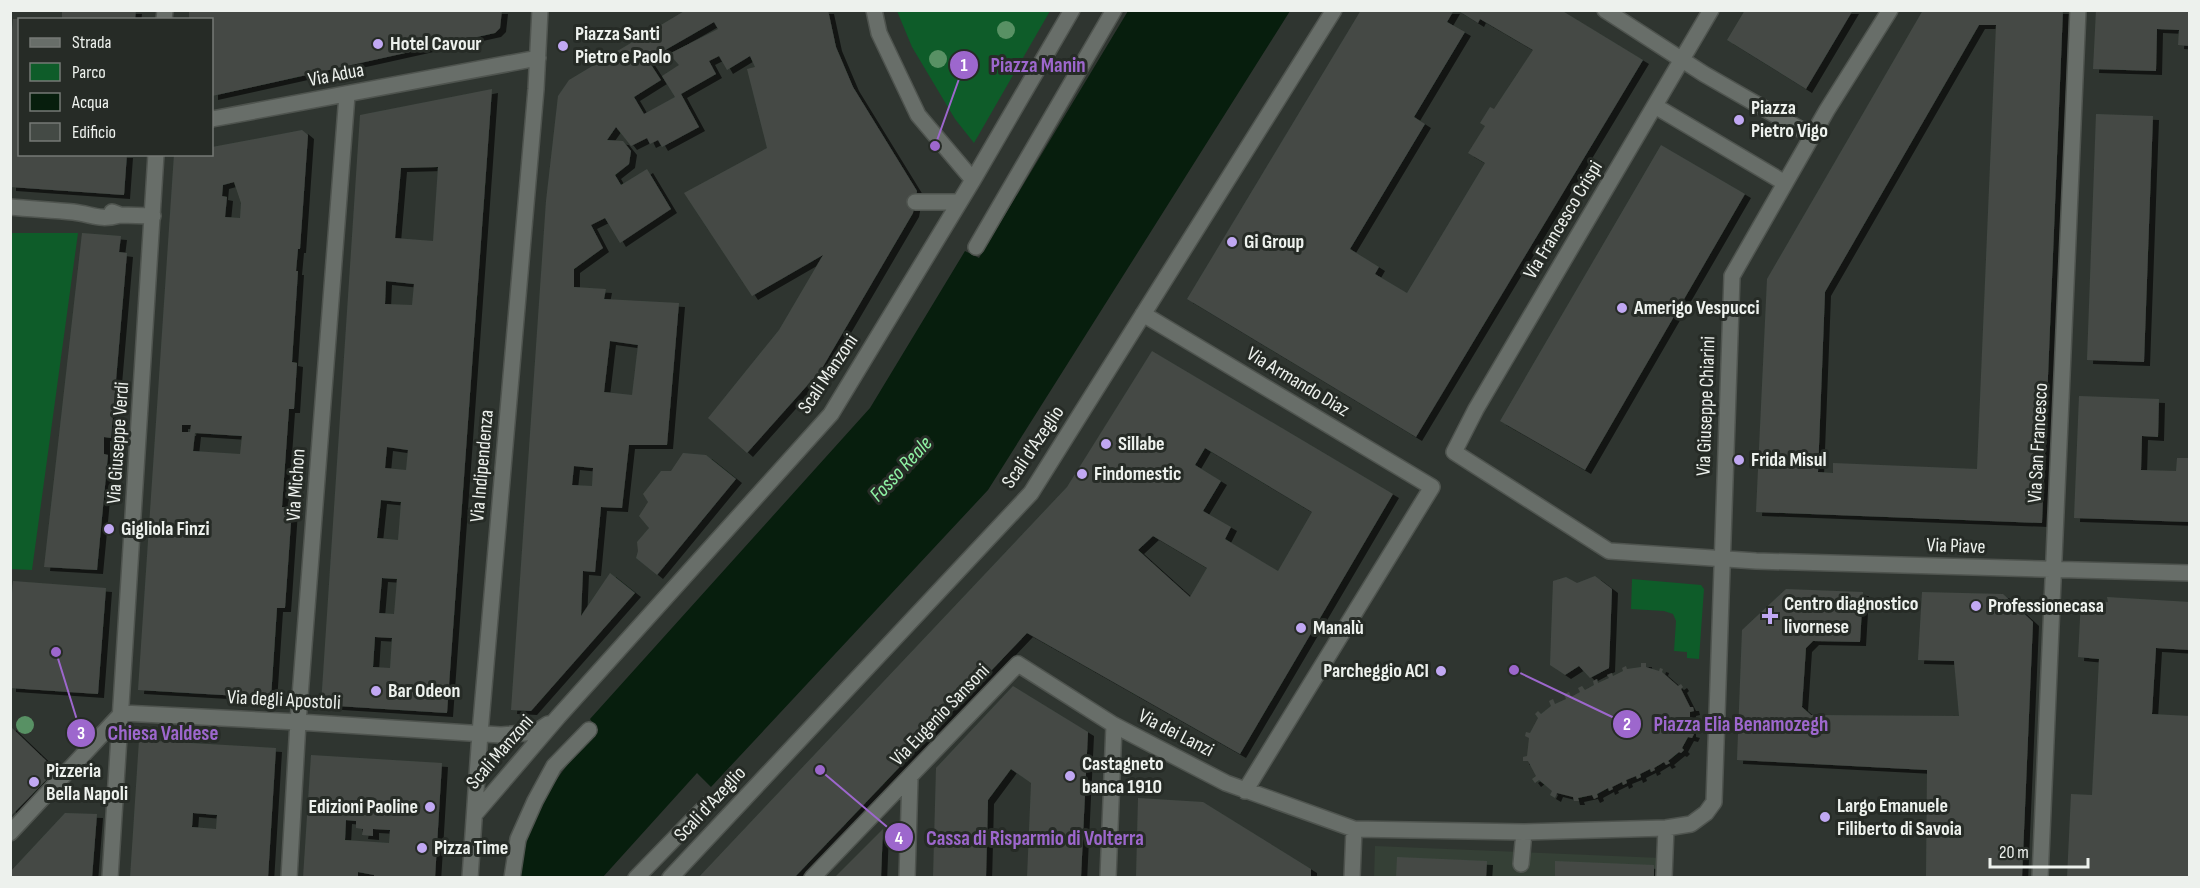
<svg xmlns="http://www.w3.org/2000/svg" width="2200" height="888" font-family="'Sofia Sans Condensed',sans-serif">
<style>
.built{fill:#354036}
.green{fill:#0e5c29}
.water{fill:#071e0d}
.building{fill:#444a45;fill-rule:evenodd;filter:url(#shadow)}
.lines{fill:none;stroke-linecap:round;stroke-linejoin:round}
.minor-casing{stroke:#4f544f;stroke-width:18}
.minor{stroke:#686e69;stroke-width:15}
.tree{fill:#589164}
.poi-dot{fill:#c1a8f3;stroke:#262b26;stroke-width:2}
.labels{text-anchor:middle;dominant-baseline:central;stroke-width:6;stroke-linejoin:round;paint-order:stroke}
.poi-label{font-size:20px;font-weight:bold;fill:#edf1ed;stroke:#262b26;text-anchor:start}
.street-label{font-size:20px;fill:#edf1ed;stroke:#262b26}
.water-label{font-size:21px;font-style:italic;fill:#8ef1a3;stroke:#262b26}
.leader{fill:none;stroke:#9d67cd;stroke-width:2}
.callout-dot{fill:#9d67cd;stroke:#262b26;stroke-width:2}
.mark-label{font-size:18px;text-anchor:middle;font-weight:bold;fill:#fff}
.callout-label{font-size:21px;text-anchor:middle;font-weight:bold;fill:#9d67cd;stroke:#262b26;stroke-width:6;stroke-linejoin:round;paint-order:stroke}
</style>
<defs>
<filter id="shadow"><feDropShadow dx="6" dy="4" stdDeviation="0" flood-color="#0009"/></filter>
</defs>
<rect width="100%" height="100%" fill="#2f3530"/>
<path class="built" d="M1375,846L1661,858L1660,877L1374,878Z"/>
<path class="green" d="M897,11V10L1050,11L974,143L955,119L912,47Z
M10,233H78L32,570L11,569Z
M1632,579L1701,585L1704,589L1699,659L1687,658V652L1674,651L1676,621L1673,614L1664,611L1631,609Z"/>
<path class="water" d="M1128,11H1290L988,490L711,787L697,773L603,877L520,878C527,810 556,778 597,729L590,719L870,408L965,251L979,258Z"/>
<path class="building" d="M62,10H136L135,20H62Z
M189,10H502L500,28L495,33L212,96V20H189Z
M686,10H828L836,47L853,87L917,191L913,213L821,370L747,453L708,418L779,330L823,255L752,296L684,193L767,148L747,69L755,67L750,56L727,70L719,56L709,61L716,74L681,94L699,127L662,147L658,140L650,144L647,138L631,146L616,127L607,140L623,141L631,151L629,164L615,175L621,185L647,169L671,209L620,243L605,218L591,225L603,248L574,269V287L606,289L604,299L679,303L667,445H629L622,508L601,507L595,572L583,571L581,616L610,573L635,593L531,711L511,710L546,201L558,96L569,80ZM714,22L718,29L669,54L679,65L662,76L675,97L644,114L634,97L661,80L648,60ZM610,341L638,345L632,395L604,392ZM574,466L593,468L592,486L572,485Z
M1361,10H1454L1447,22L1465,32L1414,117L1425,124L1350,249L1379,267L1375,274L1407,293L1485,163L1468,153L1485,126L1480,123L1490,107L1494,109L1533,50L1480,19L1478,23L1457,10H1561L1643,60L1416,437L1187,299Z
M1745,10H1853L1806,89L1727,40Z
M1923,10H2063L2042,523L1756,512L1767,279ZM1979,25H1996L1977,469L1833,463V473L1818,472L1825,292Z
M2096,10H2190V46L2178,45L2179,30L2157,29L2156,71L2093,69Z
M13,19H20V154H127L124,195L10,187V49Z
M492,89L447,713L321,705L360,115ZM438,167L433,241L395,238L401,168ZM386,281L414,284L412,305L385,304ZM387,447L408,450L406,470L385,468ZM381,500L401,502L398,540L377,538ZM382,578L397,579L394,614L379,613ZM375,637L392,638L390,668L373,667Z
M2096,114L2153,116L2144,362L2087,360Z
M302,130L308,135L300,249H298L296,271H298L292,362L297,363L294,409H289L282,507L292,508L285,608H277L271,698L138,690L174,154H212V147ZM234,182L241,203L240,218L225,217L227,197L222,196L223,185ZM182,425H191L190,432H182ZM195,433L242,436L240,454L193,451Z
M1661,145L1745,194L1585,470L1500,421Z
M82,233L121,236L119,252L127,253L111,438L104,437V454L108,455L97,570L44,567Z
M1152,351L1393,494L1240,754L1027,633L794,878H698L1067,487ZM1205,448L1312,512L1278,571L1225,539L1231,527L1203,511L1221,481L1195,465ZM1153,536L1207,568L1190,597L1138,550Z
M2079,396L2159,399L2158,437L2142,436L2141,470L2176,471L2177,458H2190V522L2074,518Z
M683,453L706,455L736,479L657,575L636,558L638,551L637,542L649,528L639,516L648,502L643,494L661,471H671Z
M1595,576L1612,589L1609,668L1590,678L1579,666L1565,675L1550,665L1553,581L1566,577L1577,583Z
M13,581L106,588L98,694L10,688V616Z
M1786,589L1863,592L1860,642L1813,641L1806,648L1802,707L1811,715L1959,716L1954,661L1918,660L1922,592L2003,594L2033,622L2022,878H1926L1927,770L1737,760L1742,630Z
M2107,597L2190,602V650L2156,648L2152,714L2190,716V878H2067L2071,794L2092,795L2099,659L2078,657L2081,600L2108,602Z
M1641,663H1646V667L1659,671L1660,668L1663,669L1662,672L1678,686L1681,684L1683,687L1681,689L1690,707H1693L1694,711L1690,712V733L1694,734L1692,738L1688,737L1682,748L1684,750L1681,753L1679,752L1668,761L1670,763L1666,765L1664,762L1654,768L1655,770L1651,772L1650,769L1640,774L1641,777L1637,779L1636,776L1626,780L1627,783L1623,785L1622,782L1612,787L1613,789L1609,791L1608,788L1597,794L1598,797L1594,799L1592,795L1578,798L1579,801H1574L1573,797L1557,793L1555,798L1550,795L1552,791L1539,780L1535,783L1532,779L1536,776L1528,761H1523V757L1527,756L1529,738L1525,736L1526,732L1530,733L1538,718L1535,714L1538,711L1541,714L1551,706L1549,701L1553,699L1555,704L1566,699L1564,694L1569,692L1571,697L1580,692L1578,688L1582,686L1585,690L1594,685L1593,681L1597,679L1598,683L1609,678L1607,675L1612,673L1613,676L1623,671L1622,668L1626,666L1627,669L1641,667Z
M1013,686L1088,732L1081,878H1027L1031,783L1011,769L988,800L986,878H933L936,768Z
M10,726L56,770L10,817Z
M139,740L276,748L268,878H130ZM193,813L217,815L216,829L192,827Z
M311,755L442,763L435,878H374V875L358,872V877L355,878H303ZM346,820L356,821V828L363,829L362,835L373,836V829L390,830L389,843L345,840Z
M1138,798L1203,802L1311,869V878H1136Z
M65,813L97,814L92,878H10V872Z
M883,829L881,878H834Z
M1397,857L1487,861L1486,878H1396Z
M1555,861L1654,865V878H1555Z"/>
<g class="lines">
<g class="minor-casing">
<path id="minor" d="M874,10L879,33L918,115L973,180
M1605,10L1704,74L1812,136
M1711,10L1476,409L1454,452L1609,551L1756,561L2190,573
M164,20L165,10
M1655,106L1785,183
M212,119L538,58
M915,202H959
M10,207C31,209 52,210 73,212C92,214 99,221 120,215
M112,212L120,215L153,216
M976,247L1114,10
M1143,314L1432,487L1245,791
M122,713L298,722L501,735L536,732L548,724
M475,814L558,717L831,414L973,180L1072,10
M10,833L122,713
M1521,864L1524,832
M110,878L156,154
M289,878L298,722L347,95
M470,878L480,733L536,89L540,10
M512,878L518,839L535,801L554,766L589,730
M636,878L709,803
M670,878L1031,493L1334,10
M812,878L1018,664L1114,725L1226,783L1354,829L1524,832L1666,828L1691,824L1706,813L1714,802L1732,276L1827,110L1890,10
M907,878L910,777
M1108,878L1114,725
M1352,878L1354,829
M1664,878L1666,828
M2040,878L2078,10"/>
</g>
<use href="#minor" class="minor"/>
</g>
<g class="tree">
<circle cx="1006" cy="30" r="9"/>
<circle cx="938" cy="59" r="9"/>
<circle cx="25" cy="725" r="9"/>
</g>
<g class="poi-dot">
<circle cx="378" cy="44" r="6"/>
<circle cx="563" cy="46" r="6"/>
<circle cx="1739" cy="120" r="6"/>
<circle cx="1232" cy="242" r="6"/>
<circle cx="1622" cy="308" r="6"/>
<circle cx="1106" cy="444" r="6"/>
<circle cx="1739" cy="460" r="6"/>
<circle cx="1082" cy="474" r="6"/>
<circle cx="109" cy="529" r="6"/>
<circle cx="1976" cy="606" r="6"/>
<path d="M1767 607h6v6h6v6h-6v6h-6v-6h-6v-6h6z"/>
<circle cx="1301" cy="628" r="6"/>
<circle cx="1441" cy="671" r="6"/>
<circle cx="376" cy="691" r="6"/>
<circle cx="1070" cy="776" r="6"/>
<circle cx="34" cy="782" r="6"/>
<circle cx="430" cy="807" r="6"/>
<circle cx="1825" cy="817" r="6"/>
<circle cx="422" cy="848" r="6"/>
</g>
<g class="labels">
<g class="poi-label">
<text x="575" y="34">Piazza Santi<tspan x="575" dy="23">Pietro e Paolo</tspan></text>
<text x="390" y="44">Hotel Cavour</text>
<text x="1751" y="108">Piazza<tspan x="1751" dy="23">Pietro Vigo</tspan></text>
<text x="1244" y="242">Gi Group</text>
<text x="1634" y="308">Amerigo Vespucci</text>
<text x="1118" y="444">Sillabe</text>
<text x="1751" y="460">Frida Misul</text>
<text x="1094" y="474">Findomestic</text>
<text x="121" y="529">Gigliola Finzi</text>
<text x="1784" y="604">Centro diagnostico<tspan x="1784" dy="23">livornese</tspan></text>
<text x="1988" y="606">Professionecasa</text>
<text x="1313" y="628">Manalù</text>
<text x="1429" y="671" text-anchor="end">Parcheggio ACI</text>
<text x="388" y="691">Bar Odeon</text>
<text x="1082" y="764">Castagneto<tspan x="1082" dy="23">banca 1910</tspan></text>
<text x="46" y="771">Pizzeria<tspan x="46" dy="23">Bella Napoli</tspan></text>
<text x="1837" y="806">Largo Emanuele<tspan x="1837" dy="23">Filiberto di Savoia</tspan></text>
<text x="418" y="807" text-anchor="end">Edizioni Paoline</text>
<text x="434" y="848">Pizza Time</text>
</g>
<g class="street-label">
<text transform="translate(336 75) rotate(-11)">Via Adua</text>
<text transform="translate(1563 220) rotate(-59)">Via Francesco Crispi</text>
<text transform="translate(828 374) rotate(-56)">Scali Manzoni</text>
<text transform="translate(1298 382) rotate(31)">Via Armando Diaz</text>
<text transform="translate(1706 406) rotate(-88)">Via Giuseppe Chiarini</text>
<text transform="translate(118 443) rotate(-86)">Via Giuseppe Verdi</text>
<text transform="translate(2038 443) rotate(-87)">Via San Francesco</text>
<text transform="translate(1033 447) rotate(-56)">Scali d'Azeglio</text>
<text transform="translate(482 466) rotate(-85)">Via Indipendenza</text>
<text transform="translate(296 485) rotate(-86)">Via Michon</text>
<text transform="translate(1956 546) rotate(2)">Via Piave</text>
<text transform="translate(284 700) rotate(3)">Via degli Apostoli</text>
<text transform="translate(940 715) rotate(-46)">Via Eugenio Sansoni</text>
<text transform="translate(1176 733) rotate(27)">Via dei Lanzi</text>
<text transform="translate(500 752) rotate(-49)">Scali Manzoni</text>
<text transform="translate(710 804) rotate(-47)">Scali d'Azeglio</text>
</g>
<g class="water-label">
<text transform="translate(901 469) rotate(-47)">Fosso Reale</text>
</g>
</g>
<path class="leader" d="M935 146L964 65M1514 670L1627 724M56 652L81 733M820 770L899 837"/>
<g class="callout-dot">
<circle cx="935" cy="146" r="6"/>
<circle cx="1514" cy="670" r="6"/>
<circle cx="56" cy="652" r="6"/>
<circle cx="820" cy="770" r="6"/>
<circle cx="964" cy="65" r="15"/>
<circle cx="1627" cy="724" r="15"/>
<circle cx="81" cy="733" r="15"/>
<circle cx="899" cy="837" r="15"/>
</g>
<g class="mark-label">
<text x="964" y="71">1</text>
<text x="1627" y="730">2</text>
<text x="81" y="739">3</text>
<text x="899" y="844">4</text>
</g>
<g class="callout-label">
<text x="1038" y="72">Piazza Manin</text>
<text x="1741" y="731">Piazza Elia Benamozegh</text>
<text x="163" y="740">Chiesa Valdese</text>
<text x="1035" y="845">Cassa di Risparmio di Volterra</text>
</g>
<rect width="2200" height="888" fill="none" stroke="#edf1ed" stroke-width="24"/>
<rect x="18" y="18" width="195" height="138" fill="#262b26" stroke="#767a76" stroke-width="1.5"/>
<rect x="30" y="38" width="30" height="9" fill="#686e69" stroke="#767a76" stroke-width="1.5"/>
<text x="72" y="48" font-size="18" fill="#edf1ed">Strada</text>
<rect x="30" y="63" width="30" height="18" fill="#0e5c29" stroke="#767a76" stroke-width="1.5"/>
<text x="72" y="78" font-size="18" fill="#edf1ed">Parco</text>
<rect x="30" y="93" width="30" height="18" fill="#071e0d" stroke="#767a76" stroke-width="1.5"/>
<text x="72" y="108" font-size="18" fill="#edf1ed">Acqua</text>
<rect x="30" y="123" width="30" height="18" fill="#444a45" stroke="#767a76" stroke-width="1.5"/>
<text x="72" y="138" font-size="18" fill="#edf1ed">Edificio</text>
<path d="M1990 858v9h98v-9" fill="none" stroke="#edf1ed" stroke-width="3"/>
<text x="1999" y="858" font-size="18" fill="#edf1ed" stroke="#262b26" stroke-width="4.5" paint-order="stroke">20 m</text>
</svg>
